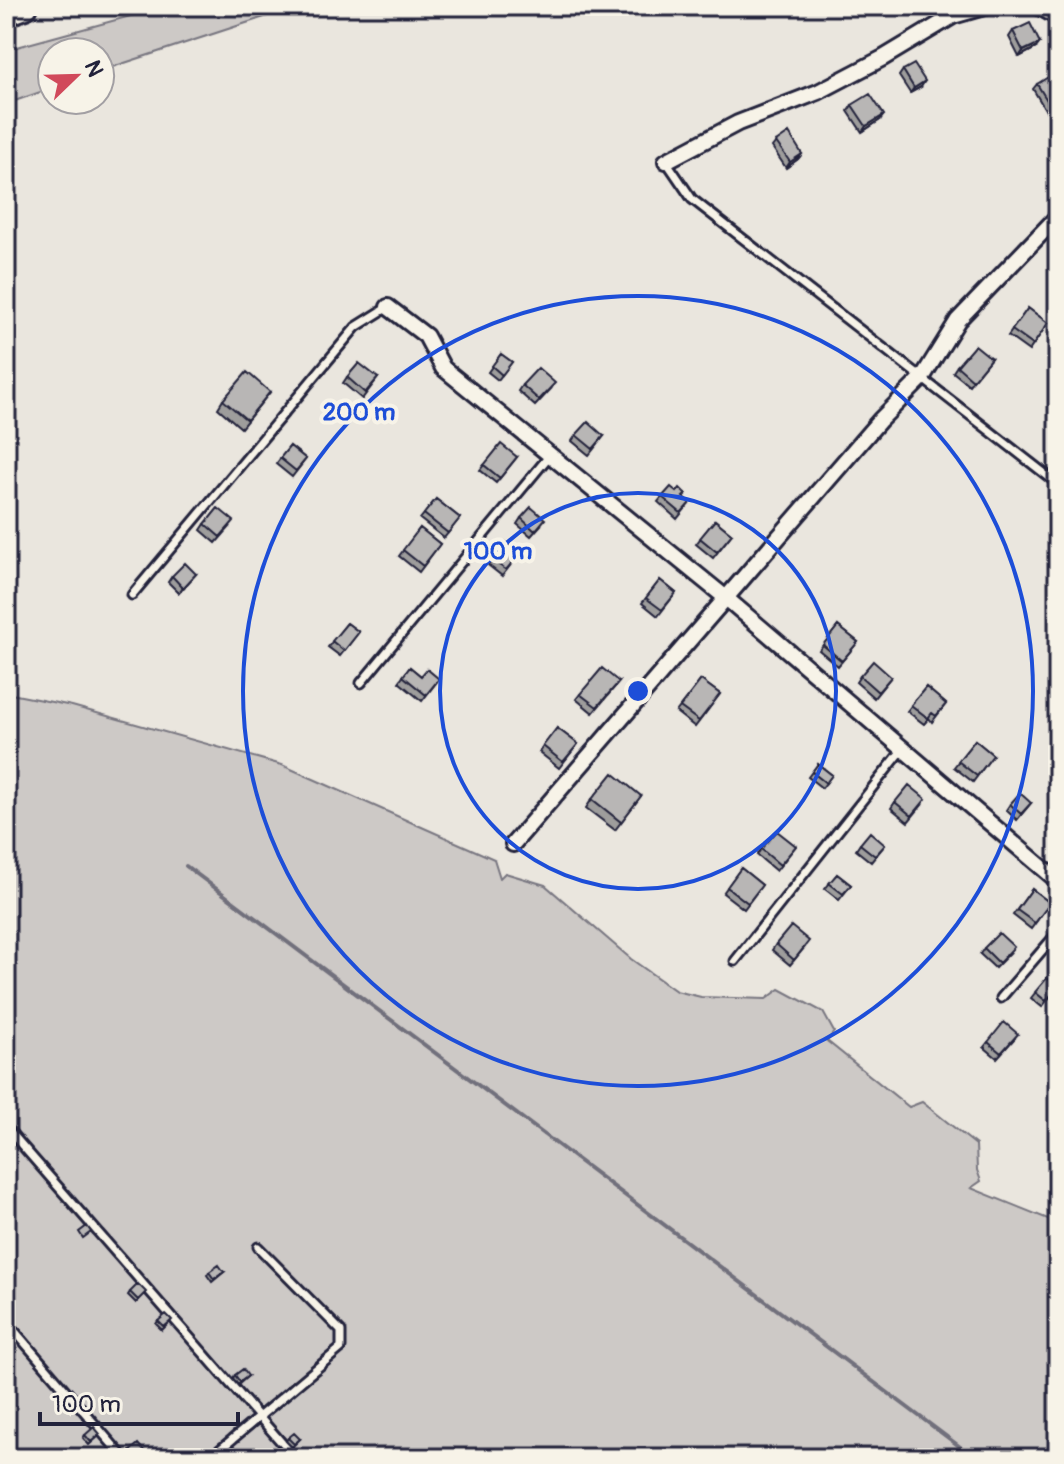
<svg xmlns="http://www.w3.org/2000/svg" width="1064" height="1464" font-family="Pangolin,sans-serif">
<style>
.green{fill:#cdc9c6;stroke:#787680;stroke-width:2}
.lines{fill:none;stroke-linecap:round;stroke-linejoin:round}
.stream{stroke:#716f7b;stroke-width:4}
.lane-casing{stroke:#22223b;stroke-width:13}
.street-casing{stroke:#22223b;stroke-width:20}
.primary-casing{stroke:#22223b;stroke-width:30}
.lane{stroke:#f7f3e8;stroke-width:7}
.street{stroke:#f7f3e8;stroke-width:14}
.primary{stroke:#f7f3e8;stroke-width:24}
.wall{fill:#9e9d9c;stroke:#22223b;stroke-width:2}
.shaded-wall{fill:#817f7f;stroke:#22223b;stroke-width:2}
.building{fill:#b8b6b5;stroke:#22223b;stroke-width:2}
.ring{fill:none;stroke:#1d4ed8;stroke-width:4}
.centre{fill:#1d4ed8;stroke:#f7f3e8;stroke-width:4}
.ring-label{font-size:24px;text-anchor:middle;font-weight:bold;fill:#1d4ed8;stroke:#f7f3e8;stroke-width:8;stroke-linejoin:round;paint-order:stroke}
</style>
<rect width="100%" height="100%" fill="#eae6de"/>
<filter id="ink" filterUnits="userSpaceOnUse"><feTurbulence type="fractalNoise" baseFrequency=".0125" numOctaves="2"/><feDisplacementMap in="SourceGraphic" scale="16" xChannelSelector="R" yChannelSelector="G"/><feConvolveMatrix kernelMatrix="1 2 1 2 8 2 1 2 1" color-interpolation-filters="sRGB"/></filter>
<g filter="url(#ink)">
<path class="green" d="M167,6H298L100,71V52H52V88L6,104V50Z
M6,693L72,706L282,765L494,859L500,878L505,873L545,885L631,959L676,991L701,997L766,999L780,989L823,1012L834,1032L827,1041L909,1107L922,1102L976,1145L977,1170L981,1181L971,1188L1058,1223V1458H6Z"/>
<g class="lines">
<path class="stream" d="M186,866L975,1458"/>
<g class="lane-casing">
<path id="lane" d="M666,161L692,199L1058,484
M132,595L356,327L388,307
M361,683L550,455
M735,961L903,749
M1001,998L1058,932
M6,1127L295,1458
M6,1321L124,1458
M210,1458L341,1348V1331L258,1247"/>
</g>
<g class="street-casing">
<path id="street" d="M1038,6L1052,14L1058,11
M666,161L738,123L818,92L883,58L953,16L988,6
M388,307L426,336L443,368L726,598L1058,881
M513,844L880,420L922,378L958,320L1058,216"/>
</g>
<g class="primary-casing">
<path id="primary" d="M6,13L25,6"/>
</g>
<use href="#lane" class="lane"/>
<use href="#street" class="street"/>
<use href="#primary" class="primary"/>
</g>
<path class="wall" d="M1013,31L1036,48L1019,57L1009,37Z
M903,70L921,87L910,93L899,76Z
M1037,84L1058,110L1049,116L1033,89Z
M852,105L880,120L862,132L848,111Z
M776,142L802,154L798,159L786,168L772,147Z
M1058,259V275L1051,267Z
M1028,308L1048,323L1029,351L1008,336Z
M501,354L512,362L498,380L488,372Z
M991,358L969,385L953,372L957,366Z
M347,377L378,378L362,399L343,383Z
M522,385L551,389L535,406L518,391Z
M270,392L241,428L218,408L223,400Z
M576,435L604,436L589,455L572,441Z
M290,446L306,459L292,477L276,464Z
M517,457L496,483L480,470L484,465Z
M662,497L684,498L690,503L677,519L658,502Z
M436,499L460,518L444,538L420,519Z
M521,518L541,525L531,536L517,524Z
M715,520L732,534L713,558L696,544Z
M205,524L230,527L216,543L201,530Z
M420,528L440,544L419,572L399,556Z
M505,542L520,553L502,576L488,565Z
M196,574L179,593L168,582L172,576Z
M660,580L676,593L658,616L642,603Z
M347,623L359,632L340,656L328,647Z
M838,626L858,642L838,666L819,650Z
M410,667L421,676L439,679L422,701L399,682Z
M860,676L891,677L874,698L856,682Z
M701,680L720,694L695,727L676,712Z
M619,682L593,713L576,699L580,694Z
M926,687L946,704L932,722L929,718L924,724L907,711Z
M557,728L578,744L559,768L539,752Z
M975,740L993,755L973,782L954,767Z
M818,764L832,775L822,788L808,777Z
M641,796L615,830L586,808L592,799Z
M895,802L922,805L908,822L891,808Z
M1031,803L1017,820L1006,810L1010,804Z
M860,844L885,845L871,862L856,850Z
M796,846L776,871L757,855L761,849Z
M741,868L762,885L744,909L723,893Z
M837,874L851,885L839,900L825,889Z
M1032,889L1050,903L1031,929L1013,915Z
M776,944L805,947L790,965L772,950Z
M984,948L1010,953L995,968L980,954Z
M1047,978L1058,987L1042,1007L1031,998Z
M1014,1039L997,1058L984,1047L988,1042Z
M209,1272H224L212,1282L207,1275Z
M130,1292L144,1295L136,1303L128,1295Z
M158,1321L170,1322L162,1330L156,1324Z
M235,1375L248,1376L238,1385L233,1378Z
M85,1435L98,1437L89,1445L83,1438Z
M288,1438L300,1439L292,1447L286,1441Z"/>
<path class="shaded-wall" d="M1040,43L1036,48L1019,57L1023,51Z
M925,81L921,87L910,93L914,88Z
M884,115L880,120L862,132L866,126Z
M802,154L798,159L786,168L790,162Z"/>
<path class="building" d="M1030,23L1040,43L1023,51L1013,31Z
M914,64L925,81L914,88L903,70Z
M1058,71V107L1053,110L1037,84Z
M870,94L884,115L866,126L852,105Z
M789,133L802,154L790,162L776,142Z
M1028,308L1048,323L1033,345L1012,330Z
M975,345L991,358L973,380L957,366Z
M501,354L512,362L502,375L492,366Z
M359,363L378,378L365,393L347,377Z
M538,368L555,383L539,400L522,385Z
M247,372L270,392L247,420L223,400Z
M588,422L604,436L593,449L576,435Z
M501,444L517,457L500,478L484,465Z
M290,446L306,459L296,471L280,458Z
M671,487L677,492L680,488L686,494L683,497L690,503L681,513L662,497Z
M436,499L460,518L448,533L424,514Z
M531,507L545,519L535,531L521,518Z
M218,508L234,521L220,537L205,524Z
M715,520L732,534L717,552L700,538Z
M420,528L440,544L423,566L403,550Z
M505,542L520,553L506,570L492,560Z
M185,563L196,574L183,588L172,576Z
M660,580L676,593L662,610L646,598Z
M347,623L359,632L344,651L332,641Z
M838,626L858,642L842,661L823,645Z
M873,661L891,677L878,692L860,676Z
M410,667L421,676L427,669L439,679L426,695L403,676Z
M602,668L619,682L597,707L580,694Z
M701,680L720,694L699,721L680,707Z
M926,687L946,704L936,716L932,713L928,718L911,705Z
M557,728L578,744L563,762L543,746Z
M975,740L993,755L977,776L958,761Z
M818,764L832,775L826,783L812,772Z
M613,773L641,796L621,822L592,799Z
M909,785L926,799L912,816L895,802Z
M1020,793L1031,803L1021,814L1010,804Z
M777,831L796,846L780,865L761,849Z
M870,832L885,845L875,856L860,844Z
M741,868L762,885L748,903L727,887Z
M837,874L851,885L843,894L829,883Z
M1032,889L1050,903L1035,923L1017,910Z
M791,926L809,941L794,960L776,944Z
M999,933L1014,947L999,963L984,948Z
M1047,978L1058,987L1046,1001L1035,992Z
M1004,1022L1018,1034L1001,1053L988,1042Z
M87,1226L91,1232L83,1238L79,1232Z
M219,1265L224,1272L214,1279L209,1272Z
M138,1284L146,1292L138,1300L130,1292Z
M166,1314L172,1320L164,1327L158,1321Z
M243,1369L248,1376L240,1382L235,1375Z
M94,1427L100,1434L91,1442L85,1435Z
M294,1433L300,1439L294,1444L288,1438Z
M138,1444L145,1452L139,1458H136L130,1451Z
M279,1445L285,1452L278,1458L272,1451Z"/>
</g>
<g class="ring">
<circle cx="638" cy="691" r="198"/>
<circle cx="638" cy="691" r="395"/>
</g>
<circle cx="638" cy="691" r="12" class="centre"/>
<g class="ring-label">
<text x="359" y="420">200 m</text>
<text x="498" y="559">100 m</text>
</g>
<rect width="1064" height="1464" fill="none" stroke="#f7f3e8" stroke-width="32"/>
<rect x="16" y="16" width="1032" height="1432" fill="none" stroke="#22223b" stroke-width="3" filter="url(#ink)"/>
<g transform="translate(76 76) rotate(67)"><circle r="38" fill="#f7f3e8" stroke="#a29fa3" stroke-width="2"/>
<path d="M0-6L14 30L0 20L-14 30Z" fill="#d1495b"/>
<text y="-12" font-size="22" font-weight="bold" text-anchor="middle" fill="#22223b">N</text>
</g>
<path d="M40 1412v12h198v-12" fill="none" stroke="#22223b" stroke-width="4"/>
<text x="52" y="1412" font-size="24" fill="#22223b" stroke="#f7f3e8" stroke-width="6" paint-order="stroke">100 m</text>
</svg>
